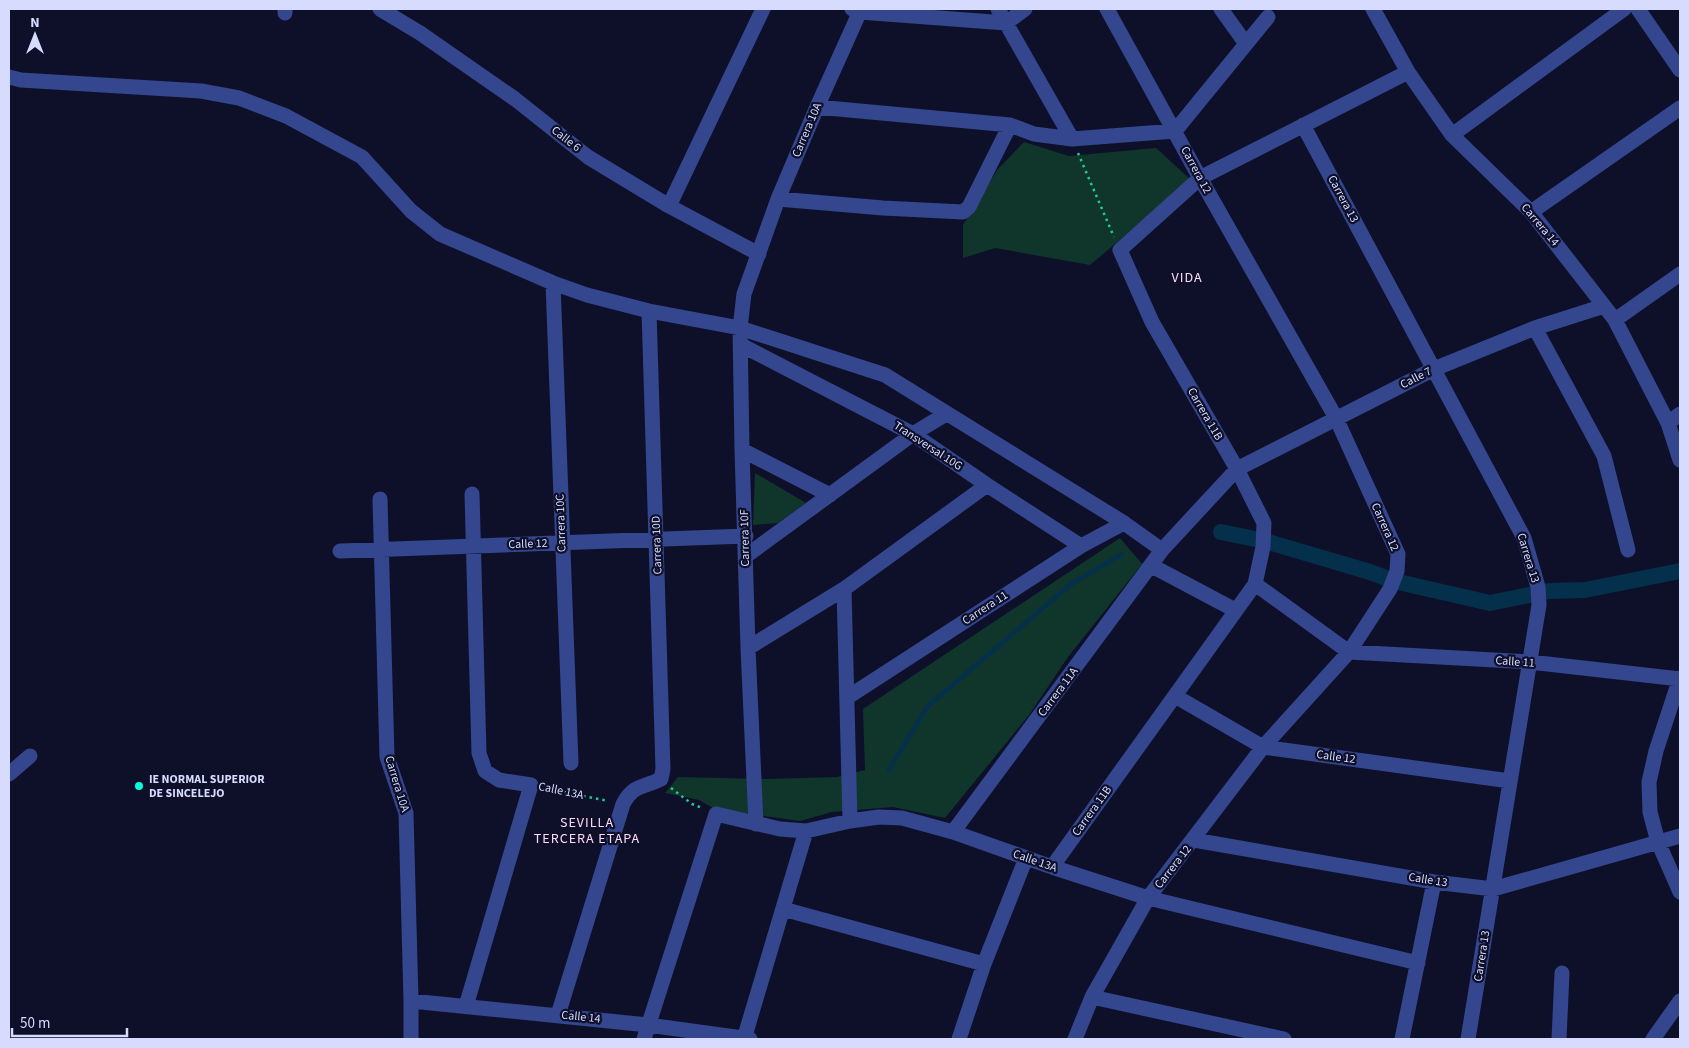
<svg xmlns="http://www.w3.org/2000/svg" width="1689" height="1048" font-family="'Source Sans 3',sans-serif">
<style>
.green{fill:#10352b}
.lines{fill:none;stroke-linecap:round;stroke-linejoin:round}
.stream{stroke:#05304b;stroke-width:4.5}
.canal{stroke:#05304b;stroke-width:16}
.path{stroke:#24c696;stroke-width:2.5;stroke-dasharray:2.5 4;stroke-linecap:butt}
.minor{stroke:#34468d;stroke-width:15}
.poi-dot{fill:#03ffdc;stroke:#0e102a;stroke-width:2}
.labels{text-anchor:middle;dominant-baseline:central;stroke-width:4.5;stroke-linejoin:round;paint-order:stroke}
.street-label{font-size:12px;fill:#d7dcff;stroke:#0e102a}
.poi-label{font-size:12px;font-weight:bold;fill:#d7dcff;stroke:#0e102a;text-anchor:start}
.neighbourhood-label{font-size:14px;letter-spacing:1px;fill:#ffd9fa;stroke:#0e102a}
</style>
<rect width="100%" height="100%" fill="#0e102a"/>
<path class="green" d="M1024,142L1069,156L1156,148L1191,180L1090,265L995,248L963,258V225L998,169Z
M755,473L806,503L778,523L753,525Z
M1120,538L1142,564L1068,657L1029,715L945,818L893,807L832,812L800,821L715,809L699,800L665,793L678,777L766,779L837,777L865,770L863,709Z"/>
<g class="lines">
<path class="stream" d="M889,770L927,707L1071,584L1122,554"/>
<path class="canal" d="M1221,532L1265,541L1370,572L1394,581L1490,603L1549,591L1585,590L1680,571"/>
<path class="path" d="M1078,153L1114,237
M545,788L608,801
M671,788L692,804L702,808"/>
<path class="minor" d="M380,9L420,33L515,99L588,157L669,206L759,254
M852,9L860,12L1006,23L1025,9
M998,9L1072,139
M1221,9L1246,44
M1373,9L1408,72L1452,135L1531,212L1615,320L1668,423L1680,460
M1638,9L1680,70
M285,13V9
M9,77L21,80L201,91L239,98L286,116L362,157L411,211L440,234L553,283L587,295L649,311L740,328L885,375L1124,523L1162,550
M817,107L1010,125L1034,134L1072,139L1175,131L1268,17
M1303,125L1524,538L1538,587L1539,605L1468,1039
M1452,135L1624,9
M778,199L883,208L963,212L969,207L1010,125
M669,206L763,9
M1531,212L1680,108
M553,283L571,763
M1615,320L1680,274
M1535,328L1604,456L1628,550
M741,345L913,434L987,485L1081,546
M1668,423L1680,414
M742,450L830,495
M380,499L387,757L406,813L411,1001V1039
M340,551L746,536
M746,556L913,434L946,414
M1152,566L1235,610
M1255,584L1349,652L1530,662L1680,679
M844,589L850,821
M748,648L844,589L987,485
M1680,678L1656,751L1649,782L1650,812L1658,842L1680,892
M1175,696L1263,747L1510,781
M848,697L1081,546L1124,523
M9,774L30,756
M756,824L748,648L742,450L740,328L744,294L778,199L817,107L861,9
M953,832L1162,550L1237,469L1434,369L1535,328L1604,306
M1194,840L1434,882L1493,889L1680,836
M1052,867L1255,584L1263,547L1264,523L1237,469L1152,322L1120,250L1200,178L1408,72
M783,909L984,964
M1092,997L1284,1039
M411,1001L648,1025L750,1039
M466,1006L531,785L499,780L485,771L479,753L472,494
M558,1015L623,804C634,784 643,788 661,779L663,769L649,311
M644,1039L716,814L780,829L806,831L850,821L879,817L902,818L953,832L1052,867L1148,898L1418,963
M744,1039L806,831
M959,1039L984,964L1026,858
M1075,1039L1092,997L1148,898L1263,747L1349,652L1390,589L1397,571L1398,554L1336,418L1200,178L1107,9
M1402,1039L1434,882
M1559,1039L1562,973
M1653,1039L1680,1001"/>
</g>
<circle class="poi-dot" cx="139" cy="786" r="5"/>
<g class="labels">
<g class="street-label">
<text transform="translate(807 130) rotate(-67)">Carrera 10A</text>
<text transform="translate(566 139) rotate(38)">Calle 6</text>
<text transform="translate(1196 170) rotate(62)">Carrera 12</text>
<text transform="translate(1343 199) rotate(62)">Carrera 13</text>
<text transform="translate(1540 225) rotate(50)">Carrera 14</text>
<text transform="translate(1416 378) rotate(-27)">Calle 7</text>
<text transform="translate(1205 414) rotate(60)">Carrera 11B</text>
<text transform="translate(928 446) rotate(33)">Transversal 10G</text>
<text transform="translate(561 523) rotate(-92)">Carrera 10C</text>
<text transform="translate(1385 527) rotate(66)">Carrera 12</text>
<text transform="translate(745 538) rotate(-91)">Carrera 10F</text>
<text transform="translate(528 544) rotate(-2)">Calle 12</text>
<text transform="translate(657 545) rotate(-92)">Carrera 10D</text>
<text transform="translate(1528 558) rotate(73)">Carrera 13</text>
<text transform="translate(985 608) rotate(-33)">Carrera 11</text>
<text transform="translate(1515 662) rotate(4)">Calle 11</text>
<text transform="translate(1058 692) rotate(-53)">Carrera 11A</text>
<text transform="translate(1336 757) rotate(8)">Calle 12</text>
<text transform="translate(397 784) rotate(73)">Carrera 10A</text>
<text transform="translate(561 791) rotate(12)">Calle 13A</text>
<text transform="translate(1092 811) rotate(-54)">Carrera 11B</text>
<text transform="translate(1035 861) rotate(19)">Calle 13A</text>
<text transform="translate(1173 867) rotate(-52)">Carrera 12</text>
<text transform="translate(1428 880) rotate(9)">Calle 13</text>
<text transform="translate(1482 956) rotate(-81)">Carrera 13</text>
<text transform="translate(581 1017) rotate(6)">Calle 14</text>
</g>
<g class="poi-label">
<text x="149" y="779">IE NORMAL SUPERIOR<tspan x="149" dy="14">DE SINCELEJO</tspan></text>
</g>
<g class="neighbourhood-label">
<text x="1187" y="278">VIDA</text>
<text x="587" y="823">SEVILLA<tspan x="587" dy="16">TERCERA ETAPA</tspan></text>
</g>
</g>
<rect width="1689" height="1048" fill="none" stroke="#d7dcff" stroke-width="20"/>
<g transform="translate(35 35)" stroke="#0e102a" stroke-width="4" paint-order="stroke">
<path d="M0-4L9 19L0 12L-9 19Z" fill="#d7dcff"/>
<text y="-8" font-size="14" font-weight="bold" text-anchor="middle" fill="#d7dcff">N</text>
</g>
<path d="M12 1028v8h115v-8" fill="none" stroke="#d7dcff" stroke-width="2.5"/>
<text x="20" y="1028" font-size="15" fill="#d7dcff" stroke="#0e102a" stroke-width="4" paint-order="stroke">50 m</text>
</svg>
